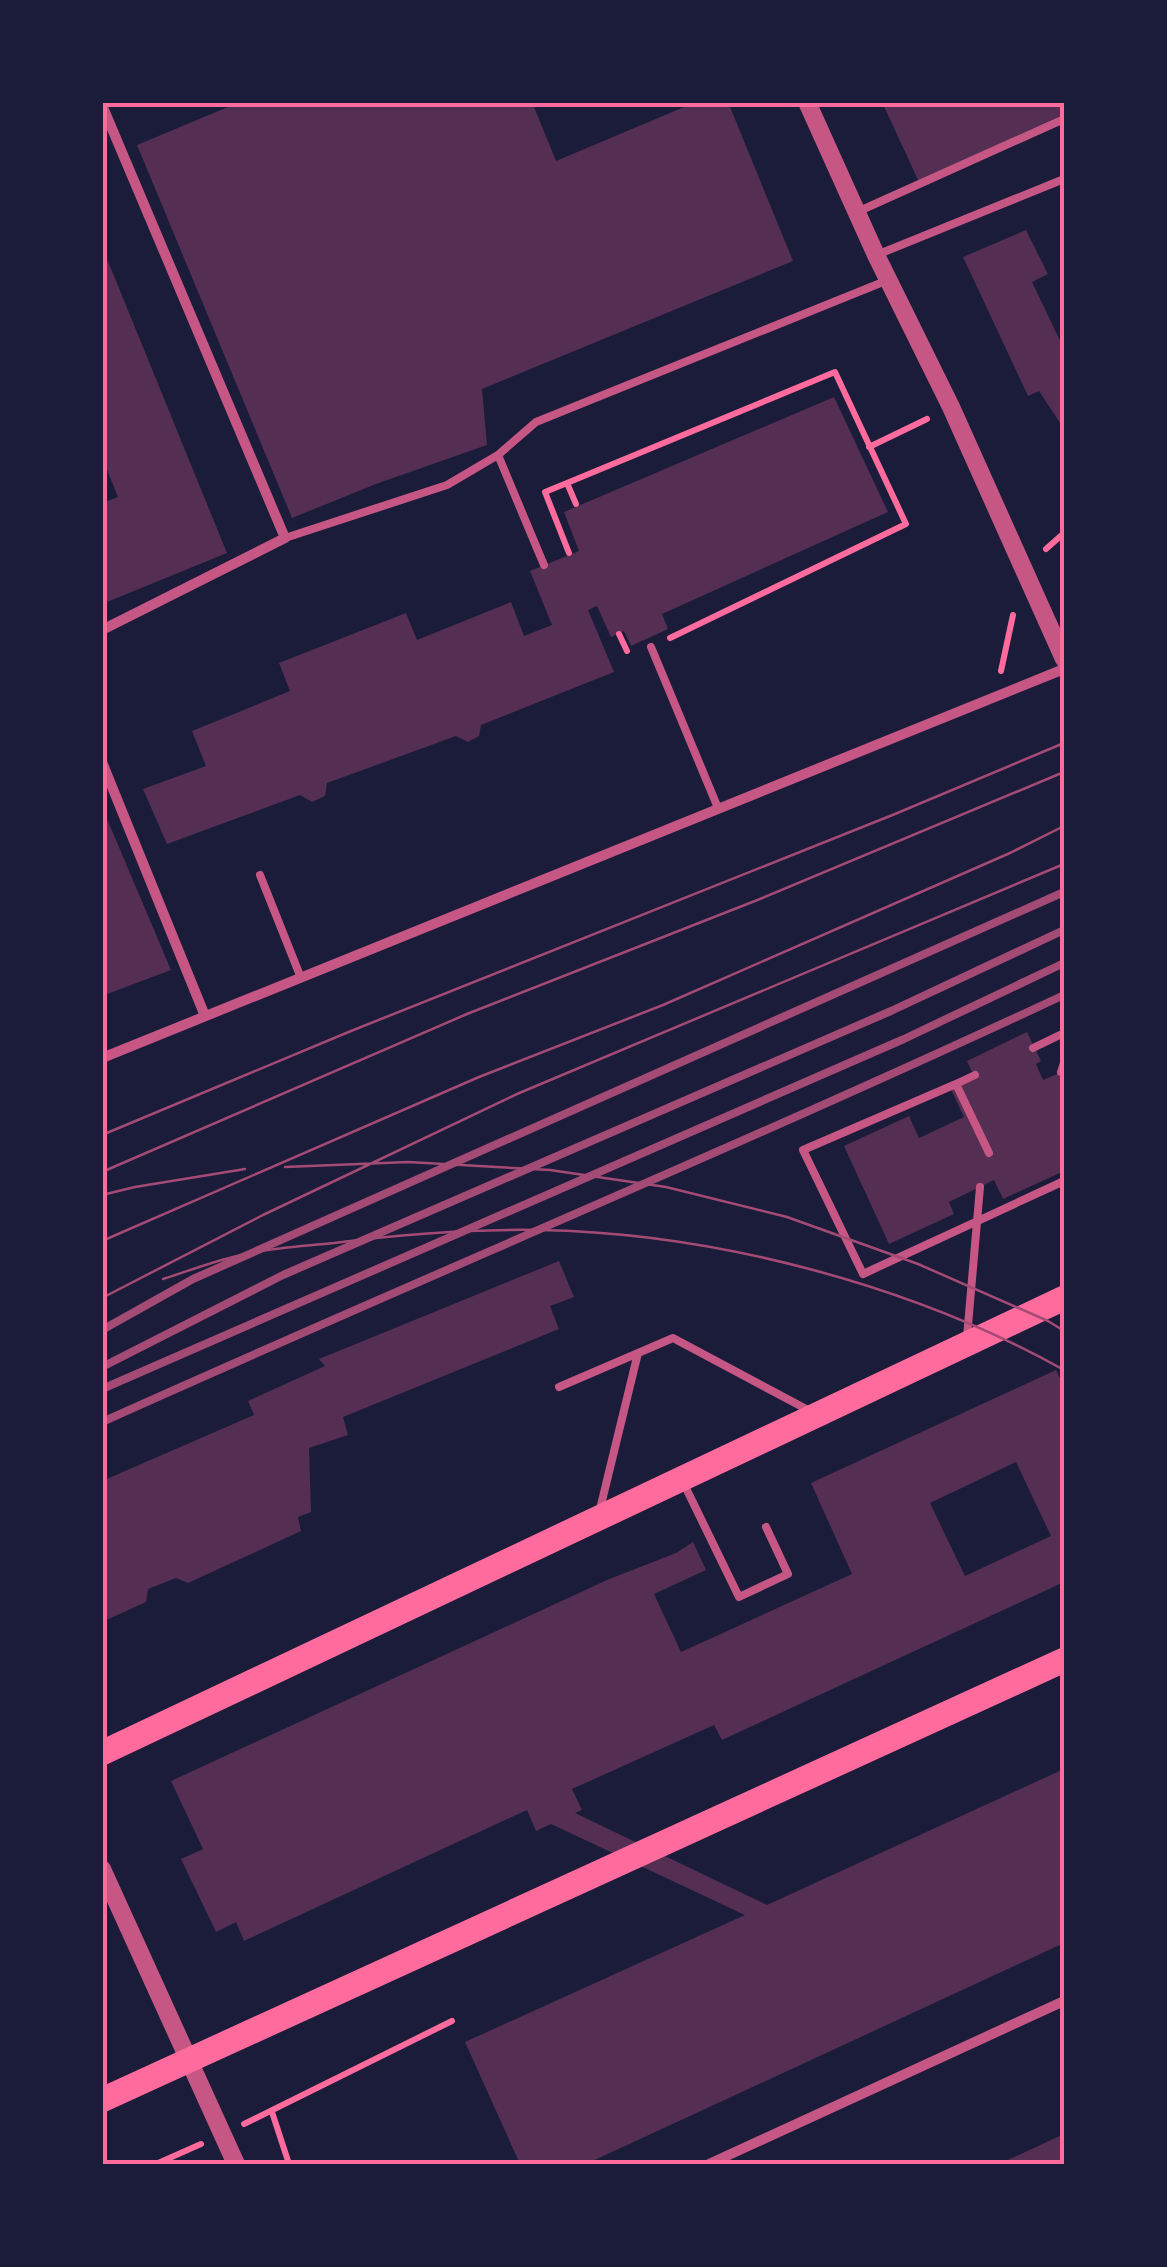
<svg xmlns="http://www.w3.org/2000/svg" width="1167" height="2267" font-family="Poppins,sans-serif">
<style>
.building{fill:#542f53;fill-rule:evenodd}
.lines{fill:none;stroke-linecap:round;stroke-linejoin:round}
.path{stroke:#ff6b9d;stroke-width:6}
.service{stroke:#c65784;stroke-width:8}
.minor{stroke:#c65784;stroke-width:10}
.tertiary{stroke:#c65784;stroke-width:18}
.primary{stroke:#ff6b9d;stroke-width:25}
.tram{stroke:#a44b75;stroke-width:2.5}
.rail{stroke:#a44b75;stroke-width:8}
.neatline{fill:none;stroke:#ff6b9d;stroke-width:4}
</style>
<rect width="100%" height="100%" fill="#1b1b3a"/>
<path class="building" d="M240,102H532L556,161L696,102H728L793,261L482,389L487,445L376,484L292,518L137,145Z
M882,102H1064V114L919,182Z
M1026,230L1048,274L1032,282L1064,349V429L1039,391L1028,396L963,257Z
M103,249L227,553L102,604V503L118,497L102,457Z
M834,397L888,512L662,614L668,629L631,646L624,631L611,637L597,606L588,610L614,672L481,725L479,736L468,742L456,736L327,783L325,796L312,802L300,795L167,844L143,789L206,766L192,731L290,691L279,663L406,613L417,640L511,602L524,636L552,625L530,571L579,551L564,512Z
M102,807L171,970L102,996Z
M1027,1032L1041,1061L1036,1064L1043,1080L1064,1071V1171L1003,1199L994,1180L949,1202L954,1214L889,1244L844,1146L909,1116L919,1138L964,1117L949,1085L973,1074L967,1061Z
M559,1261L574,1297L550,1306L559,1329L343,1417L348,1435L309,1448L311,1512L298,1517L301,1531L188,1583L176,1578L148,1589L146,1602L102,1622V1481L254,1415L248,1401L325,1366L319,1359Z
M1056,1370L1064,1387V1466L1060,1468L1064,1477V1582L722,1740L714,1725L572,1789L582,1810L575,1813L767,1905L1064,1769V1943L586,2164H520L465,2042L745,1915L551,1824L536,1831L527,1810L244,1941L236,1922L216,1932L181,1859L203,1849L171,1781L607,1580L676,1553L693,1542L706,1570L654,1594L681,1652L852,1574L811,1483ZM1016,1462L1051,1536L965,1576L930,1503Z
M1064,2134V2164H999Z"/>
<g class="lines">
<path class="path" d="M869,447L927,419
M567,483L545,492L569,553
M576,504L567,483L835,372L906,524L670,638
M1046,549L1064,533
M619,634L627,651
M1001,671L1013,615
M272,2112L289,2164
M244,2124L452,2021
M156,2164L201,2144"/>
<path class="service" d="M857,212L1064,119
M879,254L1064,179
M498,455L544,565
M285,538L447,485L498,455L536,422L888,280
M651,647L718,808
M260,875L301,978
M1033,1048L1064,1033
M1061,1072L1064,1063
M975,1075L956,1084L989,1153
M956,1084L803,1150L863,1274L1064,1181
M967,1337L980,1187
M559,1387L673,1338L810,1411
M684,1484L739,1597L788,1574L766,1527
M600,1509L638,1353"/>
<path class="minor" d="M102,105L285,538L102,630
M102,762L205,1016
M102,1058L1064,669
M709,2164L1064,2001"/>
<path class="tertiary" d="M807,102L876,255L951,407L1064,659
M102,1869L236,2164"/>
<path class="primary" d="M102,1753L1064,1298
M102,2100L1064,1660"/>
<path class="tram" d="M102,1135L351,1031L895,814L1064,743
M285,1167L408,1162L550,1170L666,1187L787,1217L918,1264L1048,1321L1064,1331
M102,1172L467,1014L760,899L1064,772
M102,1195L135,1187L245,1169
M102,1241L479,1077L663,1005L1010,853L1064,826
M163,1279C192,1270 221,1258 251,1253C278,1247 306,1246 334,1243C402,1234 471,1229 539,1230C715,1233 912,1285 1064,1370
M102,1298L263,1215L517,1094L1064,864"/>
<path class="rail" d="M102,1330L193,1279L1064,892
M102,1367L283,1275L891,1011L1064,930
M102,1389L904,1039L1064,963
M102,1422C422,1278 747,1143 1064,995"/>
</g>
<rect width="1167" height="2267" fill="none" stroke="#1b1b3a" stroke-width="210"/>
<rect x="105" y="105" width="957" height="2057" class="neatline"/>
</svg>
